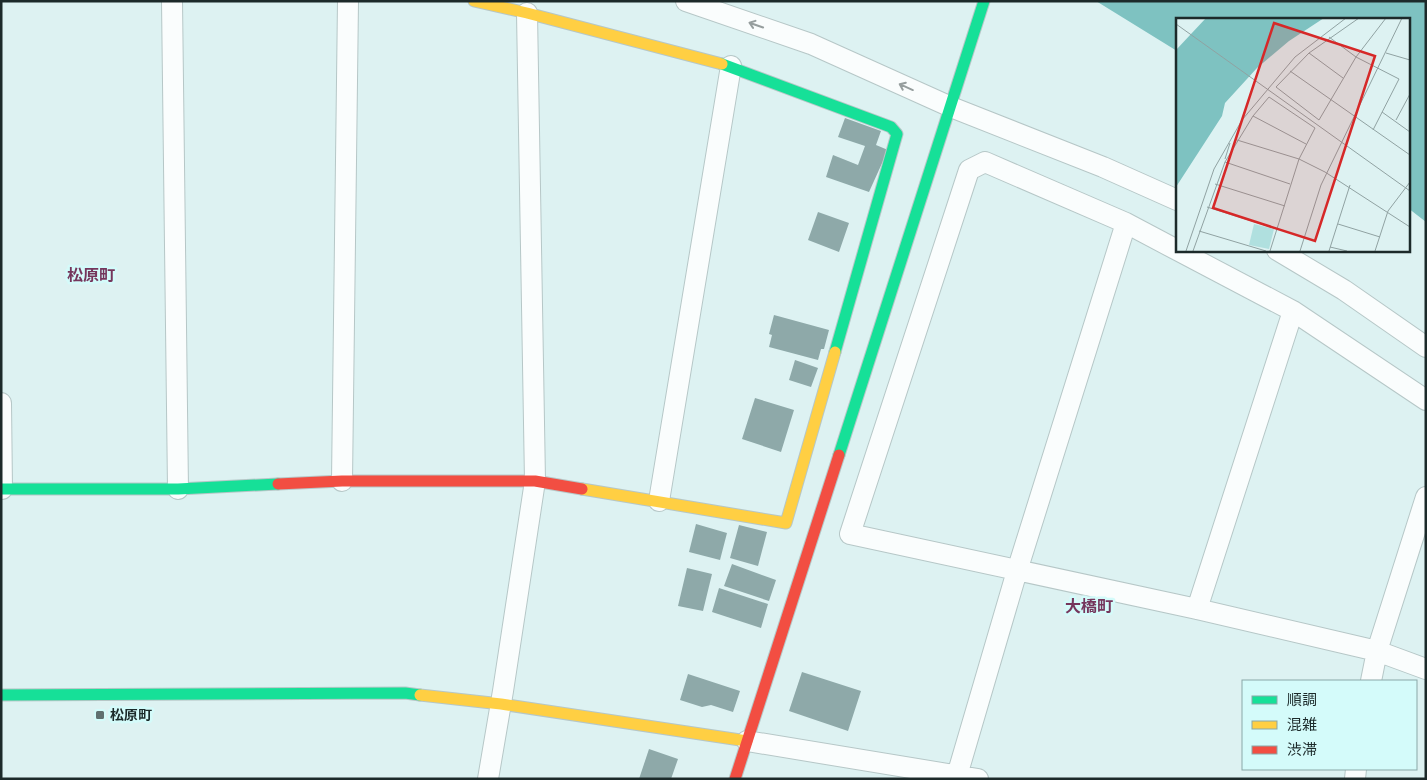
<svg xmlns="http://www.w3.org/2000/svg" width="1427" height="780" font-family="Cabin,'Noto Sans JP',sans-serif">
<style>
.water{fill:#7ec2c1}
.building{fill:#8ea9a9}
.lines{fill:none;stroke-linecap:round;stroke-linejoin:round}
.street-casing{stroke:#b6c7c7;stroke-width:22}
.fast-casing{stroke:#b6c7c7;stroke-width:13}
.slow-casing{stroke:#b6c7c7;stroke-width:13}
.jam-casing{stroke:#b6c7c7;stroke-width:13}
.street{stroke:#fafdfd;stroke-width:20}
.fast{stroke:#16e098;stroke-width:11}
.slow{stroke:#ffcf43;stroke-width:11}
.jam{stroke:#f24e42;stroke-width:11}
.oneway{stroke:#969e9e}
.poi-dot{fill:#607070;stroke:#d4fbfa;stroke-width:2}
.labels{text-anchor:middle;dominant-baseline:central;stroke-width:5;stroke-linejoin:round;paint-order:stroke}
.poi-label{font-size:14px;font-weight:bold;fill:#1c2a2a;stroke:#d4fbfa;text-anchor:start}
.quarter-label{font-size:16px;font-weight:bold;fill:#75365c;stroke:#d4fbfa}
.inset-road{fill:none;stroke:#90a2a2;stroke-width:1}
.view{fill:#d62828;fill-opacity:0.15;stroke:#d62828;stroke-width:2.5}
.inset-edge{fill:none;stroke:#1c2a2a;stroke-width:2.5}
</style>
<rect width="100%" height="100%" fill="#ddf2f2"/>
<path class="water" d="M1096,1H1426V222L1408,208V19H1177V51Z"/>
<path class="building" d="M845,118L881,131L876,145L888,150L869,192L826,177L833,155L858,165L865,146L838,137Z
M818,212L849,223L839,252L808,240Z
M774,315L829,330L824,349H821L818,360L769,347L772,335L769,334Z
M795,360L818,368L811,387L789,380Z
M755,398L794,410L781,452L742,439Z
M696,524L727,533L720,560L689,552Z
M739,525L767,532L758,566L730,558Z
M732,564L776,580L769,601L724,586Z
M687,568L712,574L703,611L678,606Z
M719,588L768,604L761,628L712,612Z
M802,672L861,691L848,731L789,711Z
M688,674L740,691L733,712L711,705L702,707L680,700Z
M649,749L678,759L671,779H639Z"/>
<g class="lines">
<g class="street-casing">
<path id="street" d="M172,1L178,489
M686,1L811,44L951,107L1103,167L1177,200
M1177,250L1126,223L985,162L969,170L850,534L1197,609L1377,651L1426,669
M1177,250L1293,311L1426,400
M1277,250L1344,290L1426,347
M1,403L2,489
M342,481L348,1
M659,501L731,66
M1197,609L1293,311
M1371,681L1377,651L1426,497
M747,741L978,779
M488,779L503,691L535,481L527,13
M956,779L1017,571L1126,223
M1355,779L1356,769"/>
</g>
<g class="fast-casing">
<path id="fast" d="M722,64L891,127L897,134L835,352
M839,455L984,1
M1,489H178L278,484
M1,695L405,693L420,695"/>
</g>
<g class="slow-casing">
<path id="slow" d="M474,1L527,13L722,64
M582,489L786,523L835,352
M420,695L501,704L747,741"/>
</g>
<g class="jam-casing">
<path id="jam" d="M278,484L342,481H535L582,489
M735,779L839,455"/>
</g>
<use href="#street" class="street"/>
<use href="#fast" class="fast"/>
<use href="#slow" class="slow"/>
<use href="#jam" class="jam"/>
</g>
<defs><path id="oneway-shaft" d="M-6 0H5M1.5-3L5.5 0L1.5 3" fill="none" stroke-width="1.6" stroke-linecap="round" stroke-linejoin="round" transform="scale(1.25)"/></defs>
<g class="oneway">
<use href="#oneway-shaft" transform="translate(756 25) rotate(-161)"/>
<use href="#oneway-shaft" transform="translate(906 87) rotate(-156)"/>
</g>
<rect class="poi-dot" x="95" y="710" width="10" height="10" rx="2.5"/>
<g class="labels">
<g class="poi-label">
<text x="110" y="715">松原町</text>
</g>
<g class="quarter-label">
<text x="91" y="275">松原町</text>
<text x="1089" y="606">大橋町</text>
</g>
</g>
<g transform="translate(1176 18)">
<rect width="234" height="234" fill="#ddf2f2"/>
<path d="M78,206L98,211L93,231L73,227Z" fill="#b0e0df"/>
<path d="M30,0H148L113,23L81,50L49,85L46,98L0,169V32Z" fill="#7ec2c1"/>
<path class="inset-road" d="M183,0L133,35L100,69L143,102L180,39L210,0M0,6L234,173M153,19L180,39L223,61L197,112M133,35L167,60M210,35L234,42M114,53L234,137M206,94L234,114M77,98L130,126M220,102L234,76M61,122L123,141L149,154L234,209M49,141L54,125M49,144L114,166M39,166L109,188M31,189L101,211M162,206L204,219M23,213L90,233M154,229L171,233M10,233L38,151L66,102L119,39L170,0M17,233L49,144L77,98L93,79L139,110L123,141L94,233M124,233L145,167L226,0M153,233L174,167M199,233L212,193L234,164"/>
<path class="view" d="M98,5L199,38L139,223L37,190Z"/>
<rect width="234" height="234" class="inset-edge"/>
</g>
<rect width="1427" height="780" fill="none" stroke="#1c2a2a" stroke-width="5"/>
<rect x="1242" y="680" width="175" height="90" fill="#d4fbfa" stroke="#8aa7a7"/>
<rect x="1252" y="696" width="25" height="8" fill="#16e098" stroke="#8aa7a7"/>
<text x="1287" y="705" font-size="15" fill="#1c2a2a">順調</text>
<rect x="1252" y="721" width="25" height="8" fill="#ffcf43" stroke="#8aa7a7"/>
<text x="1287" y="730" font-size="15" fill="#1c2a2a">混雑</text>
<rect x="1252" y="746" width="25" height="8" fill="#f24e42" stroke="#8aa7a7"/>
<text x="1287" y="755" font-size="15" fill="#1c2a2a">渋滞</text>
</svg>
